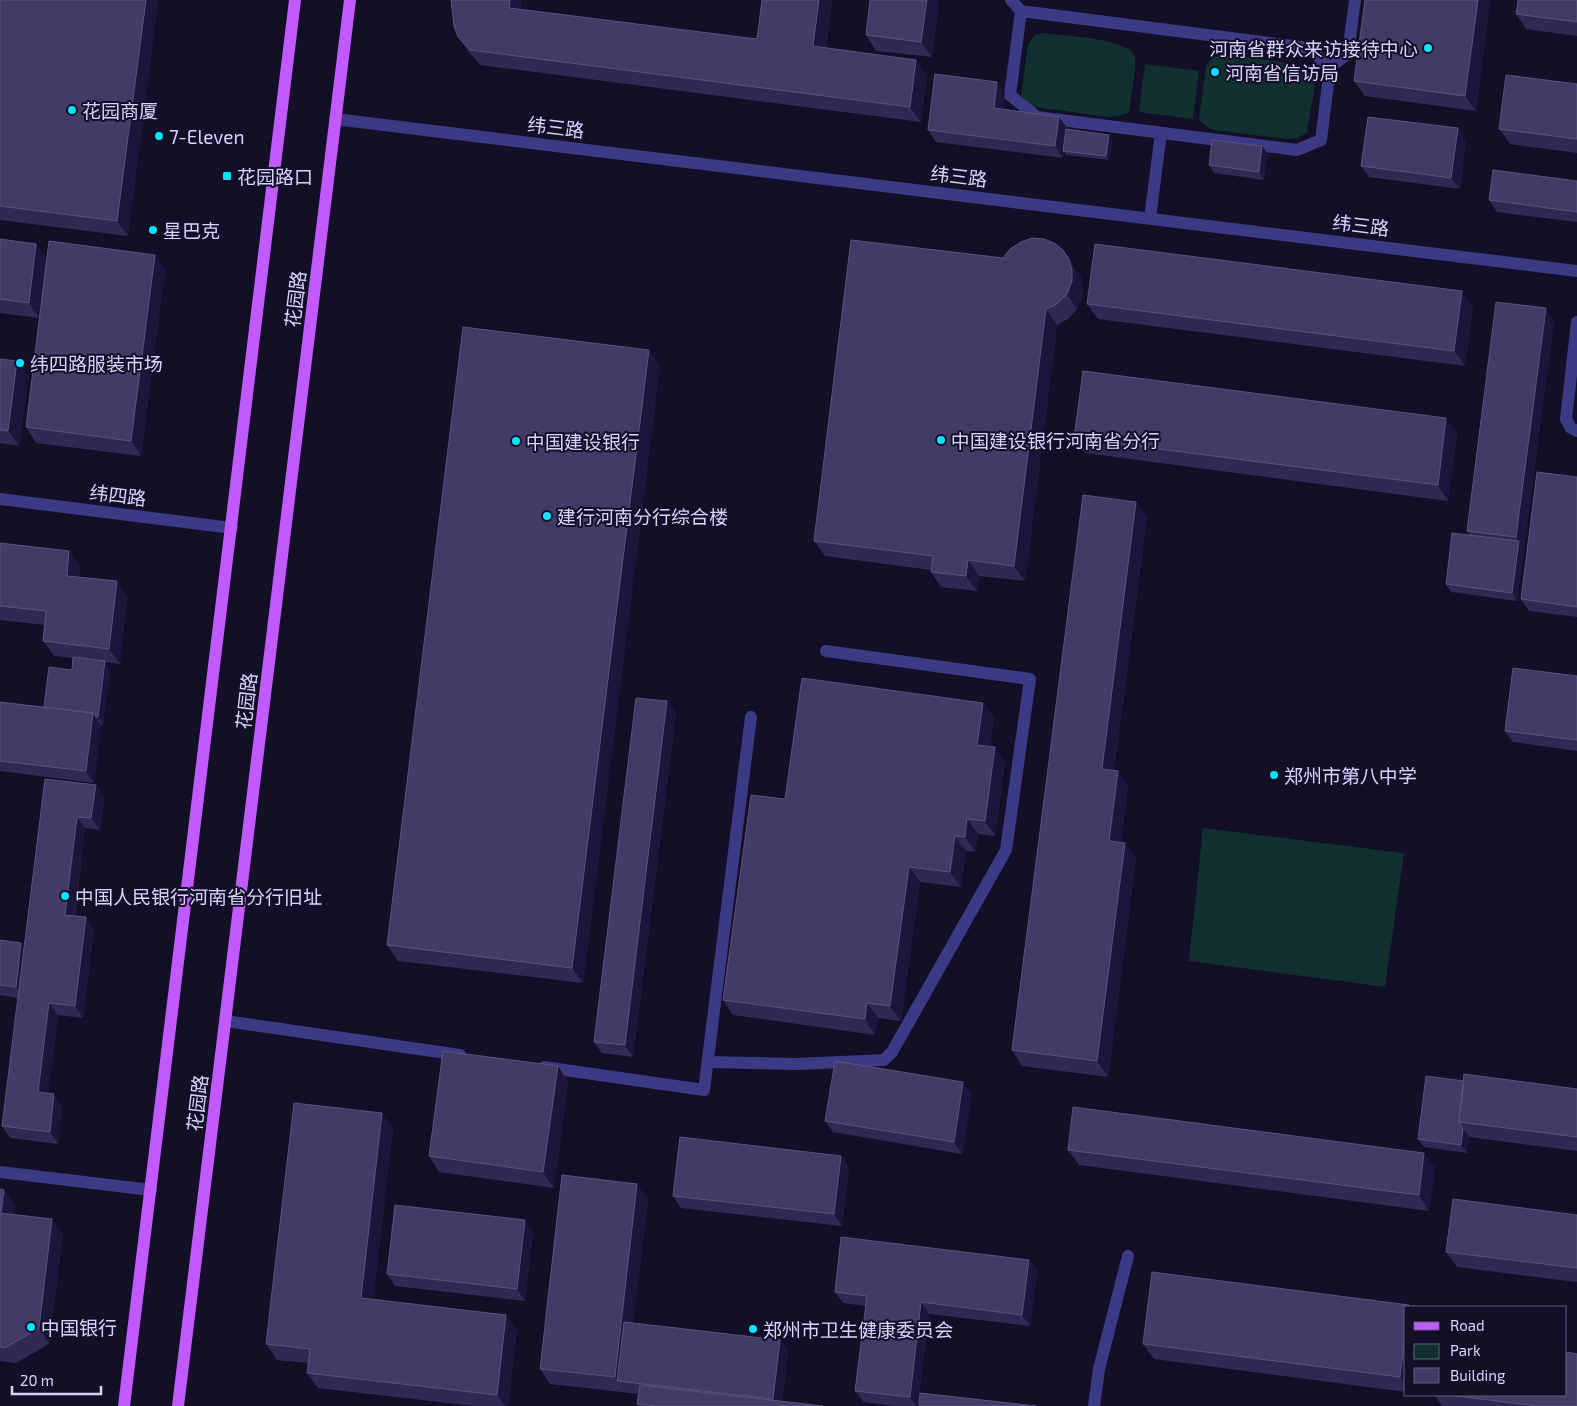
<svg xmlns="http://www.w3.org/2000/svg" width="1577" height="1406" font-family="'Exo 2','Noto Sans SC',sans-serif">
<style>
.green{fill:#12302f}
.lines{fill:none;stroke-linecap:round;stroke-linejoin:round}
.minor{stroke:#3d3a85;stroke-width:12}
.major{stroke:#c25bff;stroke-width:12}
.wall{fill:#312854}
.shaded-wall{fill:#1d163a}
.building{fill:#433a66;stroke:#5a527e}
.poi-dot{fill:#00e5ff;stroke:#130f26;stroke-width:2}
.labels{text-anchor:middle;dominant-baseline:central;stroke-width:4;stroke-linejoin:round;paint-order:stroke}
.poi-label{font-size:19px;fill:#d9d4ff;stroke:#130f26;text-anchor:start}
.street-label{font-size:19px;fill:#d9d4ff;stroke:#130f26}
</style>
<rect width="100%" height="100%" fill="#130f26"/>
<path class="green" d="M1044,33C1062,36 1131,38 1135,57C1137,64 1130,102 1129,112L1119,116L1108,117L1035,107L1029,105L1021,97L1028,44L1035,35Z
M1222,55C1241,58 1307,59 1314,79C1316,87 1308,123 1307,133L1297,138L1286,139L1214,130L1207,127L1199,120L1206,66L1213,57Z
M1145,64L1199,71L1193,119L1139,112Z
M1203,828L1404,853L1385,987L1189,961Z"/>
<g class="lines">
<path class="minor" d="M1011,0L1021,11
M1021,11L1309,48L1330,68L1321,140L1297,150L1037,117L1010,95Z
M1330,68L1348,53L1355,0
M335,119L1577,271
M1150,218L1161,133
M1577,322L1566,419L1571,428L1577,431
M0,499L232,528
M226,1021L460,1055
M708,1062L798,1064L884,1060L892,1052L1006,850L1030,679L826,651
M544,1067L704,1090L751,717
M0,1172L151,1190
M1094,1406L1099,1369L1128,1256"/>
<path class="major" d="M124,1406L295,0
M178,1406L350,0"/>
</g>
<path class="wall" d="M0,0H158L128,236L0,220Z
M762,0H832L826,48L927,75L921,122L480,65L469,52L458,37L521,9L757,39Z
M870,0H939L932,57L876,51L866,35Z
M1490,0L1476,111L1365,96L1354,81Z
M1577,0V36L1526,29L1516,14Z
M1577,84V153L1510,144L1499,129Z
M1005,93L1003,109L1059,117L1067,128V130L1112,139L1109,160L1066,155L1064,151L1063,158L936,142L928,130Z
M1458,128L1466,140L1460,189L1369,177L1361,166Z
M1268,154L1264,180L1214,173L1209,165Z
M1577,181V222L1497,212L1489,200Z
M0,239L36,244L47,259L39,318L0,313Z
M155,255L165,270L141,456L36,443L26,427Z
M1003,258L1080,275L1083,285V296L1077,309L1068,319L1057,325L1025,581L979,576L977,591L941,587L931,572V570L825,556L814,541Z
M1087,304L1473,306L1465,366L1098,319Z
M1554,320L1517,601L1451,592L1446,584L1469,535L1467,531Z
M0,359L28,376L19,446L0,443Z
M660,365L583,983L398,961L387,945Z
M1457,433L1448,501L1085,453L1074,438Z
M1577,477V617L1529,611L1521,599Z
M1136,502L1147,517L1114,770L1118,771L1128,786L1121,842L1125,843L1136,858L1108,1077L1022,1066L1012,1050Z
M0,543L80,566L79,577L117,581L127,597L120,664L105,662L110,669L103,725H101L94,783L0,771V702L44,707L72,670L73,658L54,656L43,641L45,625L0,620Z
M1577,676V751L1513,742L1505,731Z
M983,703L994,718L990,747L1005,763L995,836L978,834L975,852L966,851L961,887L920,882L901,1021L878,1018L875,1035L733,1015L723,1000L785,799Z
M676,713L633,1057L602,1053L594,1042Z
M45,779L96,785L104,797L100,830L85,828L75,916L94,929L83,1018L58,1015L48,1094L62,1106L58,1144L10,1138L2,1126L18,998L0,995V940L24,948Z
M558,1066L568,1082L554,1188L439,1172L429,1156Z
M1464,1081L1577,1089V1151L1469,1137L1467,1153L1424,1147L1418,1139Z
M972,1094L962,1154L833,1132L825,1121Z
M393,1129L373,1300L517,1330L508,1406H474L318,1388L307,1373L308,1363L277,1360L266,1344Z
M1068,1150L1435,1168L1429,1211L1079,1165Z
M849,1167L842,1226L681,1208L673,1196Z
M0,1189L4,1190L15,1205L13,1214L63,1234L49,1344L16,1363L0,1361Z
M648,1199L633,1323L780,1340L788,1351L782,1401L823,1406H639L637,1404L639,1394L550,1384L540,1369Z
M1577,1215V1282L1457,1267L1446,1252Z
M525,1220L533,1232L525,1301L395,1286L387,1274Z
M1029,1260L1037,1271L1030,1326L929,1314L918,1406H893L864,1402L855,1391L866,1306L843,1303L835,1292Z
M1409,1305L1410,1307H1406V1392L1154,1359L1143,1344Z
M1435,1395H1566L1577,1406H1442Z"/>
<path class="shaded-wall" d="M146,0H158L128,236L117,221Z
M510,0H522L519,23L509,8Z
M819,0H832L824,62L813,46Z
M927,0H939L932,57L921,42Z
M1478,0H1490L1476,111L1465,96Z
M916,60L927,75L921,122L910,107Z
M997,82L1005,93L1002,120L994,108Z
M1059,117L1067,128L1063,158L1055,146Z
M1458,128L1466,140L1460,189L1451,178Z
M1109,135L1112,139L1109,160L1106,156Z
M1262,146L1268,154L1264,180L1259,172Z
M36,244L47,259L39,318L29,303Z
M1063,250L1080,275L1083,285V296L1077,309L1067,294Z
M155,255L165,270L141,456L131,441Z
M1462,291L1473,306L1465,366L1454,351Z
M1546,308L1554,320L1524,549L1516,537Z
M1046,309L1057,325L1025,581L1014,566Z
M649,350L660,365L583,983L572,968Z
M17,361L28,376L19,446L8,431Z
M1446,418L1457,433L1448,501L1438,485Z
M1136,502L1147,517L1112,784L1102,769Z
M1519,541L1524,549L1517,601L1512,593Z
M69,551L80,566L77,591L67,576Z
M968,560L979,576L977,591L966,576Z
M117,581L127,597L120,664L109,649Z
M105,661L110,669L103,725L98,717Z
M667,701L676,713L633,1057L625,1045Z
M983,703L994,718L988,760L977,745Z
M93,713L101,725L94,783L86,771Z
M995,747L1005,763L995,836L985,821Z
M1118,771L1128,786L1119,856L1109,841Z
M96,785L104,797L100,830L91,818Z
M77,817L85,828L73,926L65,915Z
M967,819L978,834L975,852L965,837Z
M955,836L966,851L961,887L950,872Z
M1125,843L1136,858L1108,1077L1097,1061Z
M909,867L920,882L901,1021L890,1006Z
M86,917L94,929L83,1018L75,1006Z
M21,943L29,955L24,998L16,987Z
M49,1003L58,1015L47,1104L38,1092Z
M867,1003L878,1018L875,1035L865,1019Z
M558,1066L568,1082L554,1188L543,1172Z
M963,1082L972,1094L962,1154L954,1142Z
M54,1094L62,1106L58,1144L50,1132Z
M382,1113L393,1129L372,1314L361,1298Z
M1463,1129L1469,1137L1467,1153L1461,1145Z
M1424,1153L1435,1168L1429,1211L1419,1195Z
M841,1156L849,1167L842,1226L834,1214Z
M637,1184L648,1199L627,1382L617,1381L615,1377Z
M4,1190L15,1205L12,1228L1,1213Z
M52,1219L63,1234L49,1344L39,1328Z
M525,1220L533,1232L525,1301L517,1289Z
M1029,1260L1037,1271L1030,1326L1022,1315Z
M921,1302L929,1314L918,1406H916L910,1397Z
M506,1315L517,1330L508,1406H505L497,1395Z
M1406,1330V1386L1400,1377Z
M780,1340L788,1351L781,1406H778L773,1399Z"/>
<path class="building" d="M0,0H146L117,221L0,206Z
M451,0H510L509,8L757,39L762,0H819L813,46L916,60L910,107L470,50L458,37L454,26Z
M870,0H927L921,42L866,35Z
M1365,0H1478L1465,96L1354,81Z
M1518,0H1577V22L1516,14Z
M935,74L997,82L994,108L1059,117L1055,146L928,130Z
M1506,75L1577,84V139L1499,129Z
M1368,117L1458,128L1451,178L1361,166Z
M1066,129L1109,135L1106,156L1063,151Z
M1212,140L1262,146L1259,172L1209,165Z
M1493,170L1577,181V212L1489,200Z
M1032,238L1044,239L1054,243L1063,250L1069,259L1072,270V281L1067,294L1057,304L1046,309L1014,566L968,560L966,576L931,572L933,556L814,541L851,240L1003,258L1010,249L1021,242Z
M0,239L36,244L29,303L0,299Z
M49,241L155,255L131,441L26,427Z
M1095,244L1462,291L1454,351L1087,304Z
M1496,302L1546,308L1516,537L1467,531Z
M463,327L649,350L572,968L387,945Z
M0,359L17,361L8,431L0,430Z
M1083,371L1446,418L1438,485L1074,438Z
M1537,472L1577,477V607L1521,599Z
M1083,495L1136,502L1102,769L1118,771L1109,841L1125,843L1097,1061L1012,1050Z
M1452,533L1519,541L1512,593L1446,584Z
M0,543L69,551L67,576L117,581L109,649L43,641L46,611L0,606Z
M73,657L105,661L98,717H96L93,713L44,707L49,667L72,670Z
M1513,668L1577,676V740L1505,731Z
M802,678L983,703L977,745L995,747L985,821L967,819L965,837L955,836L950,872L909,867L890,1006L867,1003L865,1019L723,1000L751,795L785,799Z
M636,698L667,701L625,1045L594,1042Z
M0,702L93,713L86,771L0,761Z
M45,779L96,785L91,818L77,817L65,915L86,917L75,1006L49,1003L38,1092L54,1094L50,1132L2,1126Z
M0,940L21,943L16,987L0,985Z
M443,1051L558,1066L543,1172L429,1156Z
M835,1061L963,1082L954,1142L825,1121Z
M1464,1074L1577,1089V1137L1459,1122Z
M1426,1076L1464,1081L1459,1122L1463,1129L1461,1145L1418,1139Z
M294,1103L382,1113L361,1298L506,1315L497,1395L307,1373L310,1349L266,1344Z
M1073,1107L1424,1153L1419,1195L1068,1150Z
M680,1137L841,1156L834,1214L673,1196Z
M562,1175L637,1184L615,1377L540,1369Z
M0,1189L4,1190L1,1213L52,1219L39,1328L5,1348L0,1347Z
M1453,1199L1577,1215V1268L1446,1252Z
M395,1205L525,1220L517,1289L387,1274Z
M841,1237L1029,1260L1022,1315L921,1302L910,1397L855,1391L867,1296L835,1292Z
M1152,1272L1409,1305V1307H1406V1330L1400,1377L1143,1344Z
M624,1322L780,1340L773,1399L617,1381Z
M1566,1352L1577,1354V1406H1537L1449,1395H1566Z
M640,1385L823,1406H657L637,1404Z
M920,1393L1036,1406H919Z"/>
<g class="poi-dot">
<circle cx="1428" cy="48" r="5"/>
<circle cx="1215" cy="72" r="5"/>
<circle cx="72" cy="110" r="5"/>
<circle cx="159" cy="136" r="5"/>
<rect x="222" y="171" width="10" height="10" rx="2.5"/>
<circle cx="153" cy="230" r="5"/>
<circle cx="20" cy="363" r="5"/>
<circle cx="941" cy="440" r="5"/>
<circle cx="516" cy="441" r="5"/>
<circle cx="547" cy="516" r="5"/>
<circle cx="1274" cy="775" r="5"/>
<circle cx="65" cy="896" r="5"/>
<circle cx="31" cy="1327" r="5"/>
<circle cx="753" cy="1329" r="5"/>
</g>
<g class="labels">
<g class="poi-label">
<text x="1418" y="48" text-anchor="end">河南省群众来访接待中心</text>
<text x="1225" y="72">河南省信访局</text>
<text x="82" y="110">花园商厦</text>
<text x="169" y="136">7-Eleven</text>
<text x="237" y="176">花园路口</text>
<text x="163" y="230">星巴克</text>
<text x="30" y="363">纬四路服装市场</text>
<text x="951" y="440">中国建设银行河南省分行</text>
<text x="526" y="441">中国建设银行</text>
<text x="557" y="516">建行河南分行综合楼</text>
<text x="1284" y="775">郑州市第八中学</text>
<text x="75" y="896">中国人民银行河南省分行旧址</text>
<text x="41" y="1327">中国银行</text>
<text x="763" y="1329">郑州市卫生健康委员会</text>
</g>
<g class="street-label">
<text transform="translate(556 127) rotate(7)">纬三路</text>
<text transform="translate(959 176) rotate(7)">纬三路</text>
<text transform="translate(1361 225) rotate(7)">纬三路</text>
<text transform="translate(295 299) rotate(-83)">花园路</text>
<text transform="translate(118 495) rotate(7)">纬四路</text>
<text transform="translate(246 701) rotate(-83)">花园路</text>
<text transform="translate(197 1103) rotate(-83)">花园路</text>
</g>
</g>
<rect x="1404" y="1306" width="162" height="90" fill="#130f26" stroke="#625e7d"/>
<rect x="1414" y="1322" width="25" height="8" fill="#c25bff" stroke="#625e7d"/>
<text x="1450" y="1331" font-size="15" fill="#d9d4ff">Road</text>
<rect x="1414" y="1344" width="25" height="15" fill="#12302f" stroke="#625e7d"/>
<text x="1450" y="1356" font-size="15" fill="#d9d4ff">Park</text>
<rect x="1414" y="1368" width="25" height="15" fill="#433a66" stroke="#625e7d"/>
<text x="1450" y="1381" font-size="15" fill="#d9d4ff">Building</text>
<path d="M12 1386v8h89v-8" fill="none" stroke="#d9d4ff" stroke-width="2.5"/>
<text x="20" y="1386" font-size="15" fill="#d9d4ff" stroke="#130f26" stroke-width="4" paint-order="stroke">20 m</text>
</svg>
